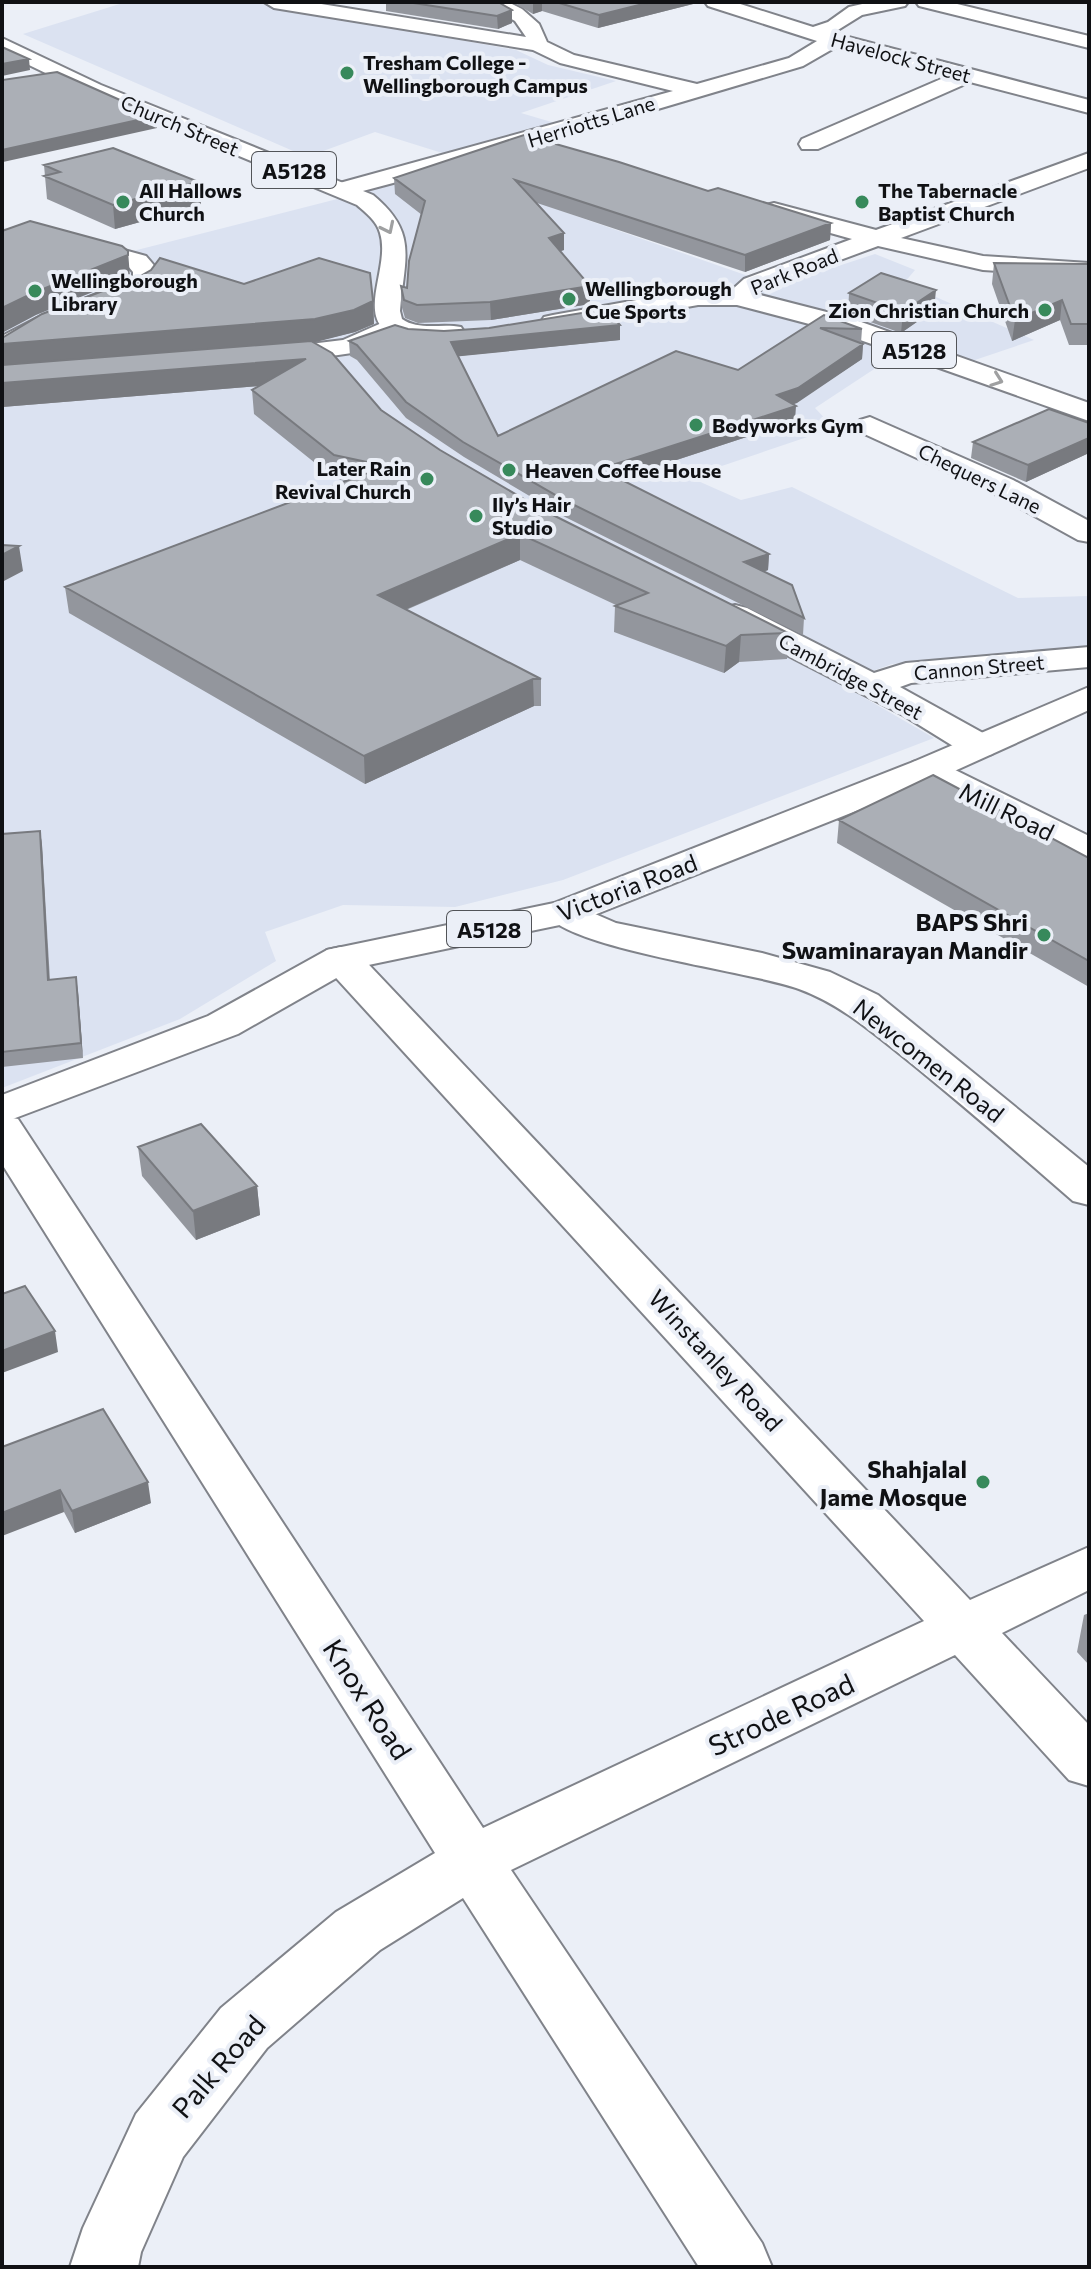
<svg xmlns="http://www.w3.org/2000/svg" width="1091" height="2269" font-family="Commissioner,sans-serif">
<style>
.built{fill:#dbe2f1}
.lines{fill:none;stroke-linecap:round;stroke-linejoin:round}
.minor-casing{stroke:#80838a;stroke-width:4}
.major-casing{stroke:#80838a;stroke-width:4}
.minor{fill:#fff;fill-rule:evenodd}
.major{fill:#fff;fill-rule:evenodd}
.wall{fill:#93969d}
.shaded-wall{fill:#787a7f}
.building{fill:#abafb6;stroke:#787a7f;stroke-width:2}
.oneway{stroke:#9fa0a1}
.poi-dot{fill:#37895b;stroke:#ebeff7;stroke-width:3}
.labels{text-anchor:middle;dominant-baseline:central;stroke-width:8;stroke-linejoin:round;paint-order:stroke}
.far-street-label{font-size:20px;fill:#101114;stroke:#ebeff7}
.far-poi-label{font-size:20px;font-weight:bold;fill:#101114;stroke:#ebeff7;text-anchor:start}
.shield{fill:#ebeff7;stroke:#525458;stroke-width:2}
.shield-label{font-size:22px;font-weight:bold;fill:#101114}
.street-label{font-size:24px;fill:#101114;stroke:#ebeff7}
.poi-label{font-size:24px;font-weight:bold;fill:#101114;stroke:#ebeff7;text-anchor:end}
.near-street-label{font-size:28px;fill:#101114;stroke:#ebeff7}
</style>
<rect width="100%" height="100%" fill="#ebeff7"/>
<path class="built" d="M126,2H251L516,50L548,65L616,81L521,113L565,126L455,157L375,132L307,157L23,34Z
M447,171L777,286L875,254L915,270L904,283L1034,340L969,362L917,347L894,356L815,408L834,428L689,477L741,500L792,487L1018,598L1089,596V647L892,664L839,683L934,738L563,880L455,907L343,905L265,932L276,961L180,1019L2,1088V227L21,233L57,228L133,251Z"/>
<g class="lines">
<g class="minor-casing">
<path id="minor" d="M264,2H309L526,37L515,21L481,2H508L522,9L539,24L547,42L574,55L697,84L789,58L817,41L708,6L705,2H734L813,27L828,22L849,7L871,2H908L905,6L862,15L833,33L1089,100V113L970,82L818,149H802L799,144L802,139L948,76L836,47L803,66L533,146L344,196L336,194L332,189L336,184L673,91L560,63L533,50L274,8Z
M916,2H949L1089,36V48L919,6Z
M1089,153V168L901,238L983,256L1089,263V277L983,270L878,246L762,289L746,302H728L724,297L744,279L852,239L766,215L762,210L766,205L774,203L876,230Z
M73,236L146,256L158,270L159,282C144,303 70,322 44,334C29,341 17,356 2,360V336L37,318L133,279V272L128,266L64,248L61,243L64,238Z
M393,318L402,320L406,326L402,332L359,352L269,365L259,363L256,357L259,351L269,349L343,340Z
M870,417L1013,480L1089,521V542L1078,540L991,492L860,432L856,426L860,420Z
M735,605L747,608L874,673L906,663L1089,647V667L911,683L900,687L992,738L997,746L992,754L979,757L966,754L903,715L723,622L719,615L723,608Z
M926,759L939,762L1089,836V862L1076,859L913,778L908,770L913,762Z
M565,901L616,923L762,953L830,972L878,995L1089,1167V1205L1073,1201C1018,1153 963,1105 906,1059C872,1032 840,1004 799,989C747,970 571,950 545,913L551,905Z
M341,947L355,950L970,1600L1089,1547V1590L1002,1633L1089,1725V1786L1069,1780L955,1655L511,1870L762,2243L772,2267H699L463,1898L380,1950L267,2048L183,2157L141,2252L138,2267H70L83,2228L136,2114L221,2008L336,1912L435,1853L2,1164V1116L18,1119L483,1828L924,1621L327,968L321,959L327,950Z"/>
</g>
<g class="major-casing">
<path id="major" d="M2,38L101,85L373,195C419,233 404,259 400,311L402,319C419,331 442,323 461,327L465,333L461,339C443,343 424,342 406,339C347,327 392,271 380,233C377,221 366,213 357,205L87,93L2,52Z
M698,289H737L850,318L1089,403V421L832,330L737,305H698L553,331L544,329L540,323L544,317L553,315Z
M1089,687V710L939,778L579,921L354,968L238,1034L2,1123V1095L208,1016L327,950L554,903L913,762Z"/>
</g>
<use href="#minor" class="minor"/>
<use href="#major" class="major"/>
</g>
<path class="wall" d="M386,2H498L512,23L498,29L386,11Z
M513,2H701L598,28L542,11L533,14Z
M524,135L708,191L831,223L830,240L745,272L537,203L564,233V250L560,251L590,286V304L491,320L418,323L405,318L401,304V286L407,288L422,215L395,194L394,178Z
M44,165L199,182L201,205L115,229L47,199Z
M994,263L1089,264V345H1069L1060,320L1012,341L992,284Z
M244,284L373,301L374,324L355,332L313,342L381,410L440,450L541,509L788,633L787,659L739,662L724,673L614,632L615,606L616,605L520,560L406,610L541,679V706H534L365,784L69,613L65,587L345,481L335,479L254,414L252,390L259,386L2,407Z
M849,293L934,310L901,333L848,314Z
M824,315L862,329L861,343L863,344L862,359L793,404L795,421L619,479L769,554L768,570L764,572L804,618L803,635L565,517L464,457L406,418L357,360L350,356L349,341L408,329L444,331L620,325V340L458,356L498,436L738,370Z
M1089,423V453L1026,482L971,458L973,442Z
M839,820L1089,858V987L837,843Z
M40,831L42,845L50,980L78,992L83,1058L2,1067V834Z
M138,1147L257,1186L260,1215L196,1240L142,1176Z
M2,1447L151,1503L75,1533L64,1512Z
M1089,1613V1665L1077,1652L1084,1615Z"/>
<path class="shaded-wall" d="M533,2H542V11L533,14Z
M651,2H701L598,28L599,15Z
M512,10V23L498,29L497,16Z
M29,59L30,70L2,76V64Z
M156,116L157,128L3,162L2,150Z
M199,182L201,205L115,229L113,205Z
M831,223L830,240L745,272V255Z
M564,233V250L549,255V238Z
M128,251L130,277L36,315L2,333V308L33,293Z
M590,286V304L491,320L490,302Z
M936,290L934,310L901,333L903,312Z
M1062,300L1060,320L1012,341L1015,320Z
M373,301L374,324L355,332L316,342L2,367V344Z
M620,325V340L452,357L451,342Z
M863,344L862,359L797,403L776,411L777,395Z
M306,359L308,382L2,407V383Z
M796,406L795,421L600,485V469Z
M1089,438V453L1026,482L1028,465Z
M520,534V560L379,621L378,595Z
M19,546L23,571L2,582V555Z
M769,554L768,570L743,578L744,562Z
M741,635L739,662L724,673L726,646Z
M533,679L534,706L365,784L364,756Z
M40,831L42,845L50,994L48,980Z
M76,977L78,992L83,1058L81,1043Z
M257,1186L260,1215L196,1240L193,1211Z
M55,1331L58,1352L2,1373V1351Z
M148,1482L151,1503L75,1533L72,1511Z
M60,1490L64,1512L2,1536V1513Z"/>
<path class="building" d="M407,2H498L512,10L497,16Z
M556,2H651L599,15Z
M2,47L29,59L2,64Z
M57,72L156,116L2,150V80Z
M524,135L619,162L708,191L718,188L831,223L745,255L515,180L564,233L549,238L590,286L490,302L417,305L404,300L401,286L407,288L409,261L425,201L394,178Z
M113,148L199,182L113,205L44,176L60,172L44,165Z
M30,221L122,246L128,251V255L33,293L2,308V231Z
M160,258L244,284L319,258L370,273L373,301L354,310L315,319L2,344V338L42,314L137,278L151,270Z
M994,263L1089,264V324H1071L1062,300L1015,320Z
M881,273L936,290L903,312L849,293Z
M606,309L620,325L451,342L498,436L676,351L738,370L824,315L862,329L820,328L863,344L798,388L777,395L796,406L600,469L769,554L744,562L792,585L804,618L566,501L463,442L406,402L357,345L349,341L395,325L408,329L444,331L489,328Z
M311,341L332,353L381,410L440,450L541,509L788,633L741,635L726,646L615,606L648,593L520,534L378,595L541,679H533L364,756L65,587L386,466L334,455L252,390L306,359L2,383V365Z
M1049,409L1089,423V438L1028,465L973,442Z
M2,545L19,546L2,555Z
M933,775L1089,858V961L839,820Z
M40,831L48,980L76,977L81,1043L2,1052V834Z
M201,1124L257,1186L193,1211L138,1147Z
M25,1286L55,1331L2,1351V1294Z
M103,1409L148,1482L72,1511L60,1490L2,1513V1447Z"/>
<defs><path id="oneway-chevron" d="M-2-3.5L2.5 0L-2 3.5" fill="none" stroke-width="1.6" stroke-linecap="round" stroke-linejoin="round" transform="scale(2)"/></defs>
<g class="oneway">
<use href="#oneway-chevron" transform="translate(388 228) rotate(64)"/>
<use href="#oneway-chevron" transform="translate(997 380) rotate(20)"/>
</g>
<g class="poi-dot">
<circle cx="347" cy="73" r="8"/>
<circle cx="123" cy="202" r="8"/>
<circle cx="862" cy="202" r="8"/>
<circle cx="35" cy="291" r="8"/>
<circle cx="569" cy="299" r="8"/>
<circle cx="1045" cy="310" r="8"/>
<circle cx="696" cy="425" r="8"/>
<circle cx="509" cy="470" r="8"/>
<circle cx="427" cy="479" r="8"/>
<circle cx="476" cy="516" r="8"/>
<circle cx="1044" cy="935" r="8"/>
<circle cx="983" cy="1482" r="8"/>
</g>
<g class="labels">
<g class="far-street-label">
<text transform="translate(901 57) rotate(15)">Havelock Street</text>
<text transform="translate(591 121) rotate(-17)">Herriotts Lane</text>
<text transform="translate(180 125) rotate(23)">Church Street</text>
<text transform="translate(794 271) rotate(-22)">Park Road</text>
<text transform="translate(980 478) rotate(26)">Chequers Lane</text>
<text transform="translate(979 667) rotate(-5)">Cannon Street</text>
<text transform="translate(851 676) rotate(28)">Cambridge Street</text>
</g>
<g class="far-poi-label">
<text x="363" y="62">Tresham College -<tspan x="363" dy="23">Wellingborough Campus</tspan></text>
<text x="139" y="190">All Hallows<tspan x="139" dy="23">Church</tspan></text>
<text x="878" y="190">The Tabernacle<tspan x="878" dy="23">Baptist Church</tspan></text>
<text x="51" y="280">Wellingborough<tspan x="51" dy="23">Library</tspan></text>
<text x="585" y="288">Wellingborough<tspan x="585" dy="23">Cue Sports</tspan></text>
<text x="1029" y="310" text-anchor="end">Zion Christian Church</text>
<text x="712" y="425">Bodyworks Gym</text>
<text x="411" y="468" text-anchor="end">Later Rain<tspan x="411" dy="23">Revival Church</tspan></text>
<text x="525" y="470">Heaven Coffee House</text>
<text x="492" y="504">Ily’s Hair<tspan x="492" dy="23">Studio</tspan></text>
</g>
<g class="shield">
<rect x="252" y="152" width="84" height="36" rx="6"/>
<rect x="872" y="332" width="84" height="36" rx="6"/>
<rect x="447" y="911" width="84" height="36" rx="6"/>
</g>
<g class="shield-label">
<text x="294" y="170">A5128</text>
<text x="914" y="350">A5128</text>
<text x="489" y="929">A5128</text>
</g>
<g class="street-label">
<text transform="translate(1007 811) rotate(26)">Mill Road</text>
<text transform="translate(627 887) rotate(-21)">Victoria Road</text>
<text transform="translate(929 1060) rotate(38)">Newcomen Road</text>
<text transform="translate(716 1360) rotate(47)">Winstanley Road</text>
</g>
<g class="poi-label">
<text x="1028" y="921">BAPS Shri<tspan x="1028" dy="28">Swaminarayan Mandir</tspan></text>
<text x="967" y="1468">Shahjalal<tspan x="967" dy="28">Jame Mosque</tspan></text>
</g>
<g class="near-street-label">
<text transform="translate(368 1699) rotate(57)">Knox Road</text>
<text transform="translate(781 1714) rotate(-25)">Strode Road</text>
<text transform="translate(218 2066) rotate(-49)">Palk Road</text>
</g>
</g>
<rect width="1091" height="2269" fill="none" stroke="#101114" stroke-width="8"/>
</svg>
